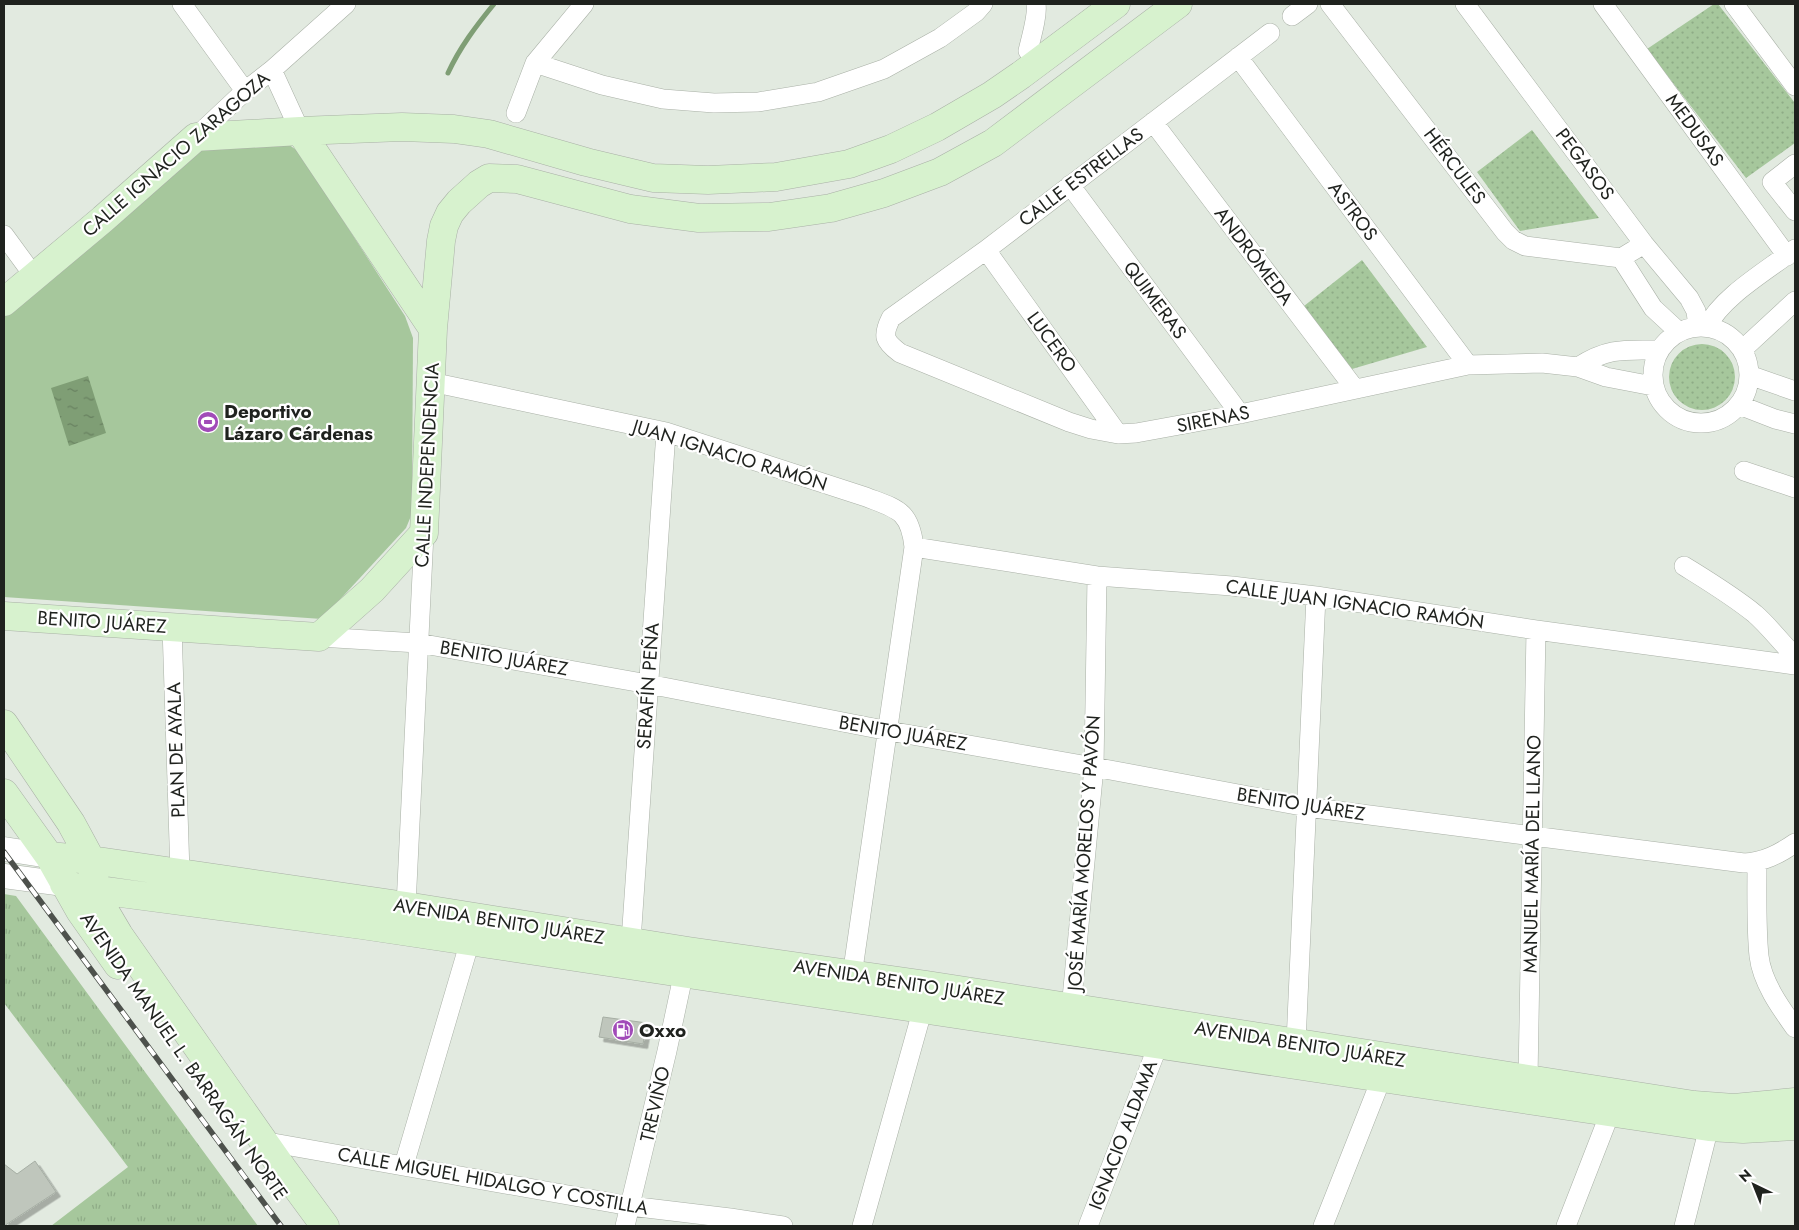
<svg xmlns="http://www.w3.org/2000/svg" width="1799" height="1230" font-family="Jost,sans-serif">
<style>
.grass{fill:url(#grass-tufts)}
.park{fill:url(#park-dots)}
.pitch{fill:#a6c79c}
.water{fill:url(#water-ripples)}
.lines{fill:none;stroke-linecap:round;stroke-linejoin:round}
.stream{stroke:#7f9e75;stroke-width:5}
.building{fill:#bfc6bc;stroke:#a6aea4;filter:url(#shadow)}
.minor-casing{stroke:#a9b0a6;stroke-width:20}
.tertiary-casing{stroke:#a9b0a6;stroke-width:25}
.secondary-casing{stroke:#a9b0a6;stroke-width:29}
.minor{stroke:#fff;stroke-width:19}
.tertiary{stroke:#fff;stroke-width:24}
.secondary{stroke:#d7f2ce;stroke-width:28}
.rail-casing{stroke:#4d514c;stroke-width:5.5}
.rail{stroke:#fff;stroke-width:4;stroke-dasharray:11;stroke-linecap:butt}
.labels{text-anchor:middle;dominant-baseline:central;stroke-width:4.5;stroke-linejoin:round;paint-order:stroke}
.street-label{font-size:19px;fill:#1f221e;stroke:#fff}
.poi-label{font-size:19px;font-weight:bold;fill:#1f221e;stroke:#fff;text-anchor:start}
</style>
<defs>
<pattern id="grass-tufts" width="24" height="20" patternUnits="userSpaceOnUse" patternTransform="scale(1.25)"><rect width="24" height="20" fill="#a6c79c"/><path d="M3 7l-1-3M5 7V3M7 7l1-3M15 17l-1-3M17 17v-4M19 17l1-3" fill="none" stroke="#8eab86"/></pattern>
<pattern id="park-dots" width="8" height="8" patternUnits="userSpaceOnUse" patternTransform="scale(1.25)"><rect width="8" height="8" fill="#a6c79c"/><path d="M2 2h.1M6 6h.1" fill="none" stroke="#8eab86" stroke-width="1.8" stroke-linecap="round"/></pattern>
<pattern id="water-ripples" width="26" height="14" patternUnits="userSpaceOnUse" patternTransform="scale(1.25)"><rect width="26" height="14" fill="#7f9e75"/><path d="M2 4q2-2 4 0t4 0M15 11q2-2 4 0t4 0" fill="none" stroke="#67805f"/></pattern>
<filter id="shadow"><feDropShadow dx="4.5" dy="4.5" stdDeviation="0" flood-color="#0004"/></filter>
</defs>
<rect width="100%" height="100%" fill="#e2eae0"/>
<path class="grass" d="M4,894L16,896L258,1226H51L128,1167L4,1003Z"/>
<path class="park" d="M1714,4H1718L1795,103V143L1746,178L1647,49Z
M1532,130L1599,218L1520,231L1477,172Z
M1362,260L1427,347L1352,369L1304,306Z
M1669 377a33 33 0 1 1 66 0a33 33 0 1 1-66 0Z"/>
<path class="pitch" d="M288,144L299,152L405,316L413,338L412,505L411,516L406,528L322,619L4,597V315L194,150Z"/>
<path class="water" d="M88,376L106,433L69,446L51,388Z"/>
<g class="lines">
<path class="stream" d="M448,73C460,47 476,26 494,4"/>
</g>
<path class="building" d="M603,1017L647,1023L643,1044L599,1037Z
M35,1161L56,1192L4,1226V1164L17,1174Z"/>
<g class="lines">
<g class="minor-casing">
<path id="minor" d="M182,4L245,91
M1036,4C1038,15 1031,38 1028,51L1038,63
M1330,4L1505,232L1513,240L1525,246L1621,258L1644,244
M1465,4L1644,244L1689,298L1696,311L1698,327
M1603,4L1787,256
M1734,4L1795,86
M1292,16L1308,4
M1270,33L986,250L891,318C882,336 884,341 900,353L1069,422L1091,429L1118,434L1136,433L1240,414L1468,365L1542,363L1578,367L1606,377L1653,386
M1238,57L1468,365
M535,63L602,85L663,99L714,103L758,102L818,92L884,69L940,38L976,12L983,4
M272,70L300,131
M516,113L535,63L584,4
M1153,122L1355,389
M196,137L245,91L272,70L346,4
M1795,164L1772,182L1795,211
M1070,185L1240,414
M4,235L34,276
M986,250L1118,434
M1621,258L1653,308L1679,332
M1653 375a48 48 0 1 1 96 0a48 48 0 1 1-96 0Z
M1707,327C1721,297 1768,270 1795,249
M1742,350L1795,301
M1578,367C1608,347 1626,350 1659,350
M1749,375L1795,391
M431,382L666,432L866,497C897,509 910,510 914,547L852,976
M1739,405L1775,419L1795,424
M1744,471L1795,488
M914,547L1097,576L1232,586L1316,596L1536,630L1795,665
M1684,566C1708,581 1733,596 1755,614C1770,627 1781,643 1795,656
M172,627L180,873
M319,637L418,643L648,684L889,731L1094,767L1307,807L1744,863C1764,862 1779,854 1795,843
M1757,862C1757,892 1756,927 1759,956C1762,982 1780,1007 1795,1028
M406,906L424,533
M631,941L666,432
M1071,1009L1094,767L1097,576
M1296,1043L1316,596
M1528,1078L1536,630
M262,1141L630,1206L730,1218L783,1226
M404,1165L470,941
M625,1226L667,1051L686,962
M862,1226L923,1008
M1088,1226L1159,1043
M1323,1226L1382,1077
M1566,1226L1610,1113
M1684,1226L1709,1127"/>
</g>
<g class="tertiary-casing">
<path id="tertiary" d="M4,849L49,856
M4,876L64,884"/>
</g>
<g class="secondary-casing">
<path id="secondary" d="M300,131L433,329
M4,302L103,219L196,137L300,131L402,127L454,129L489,134L586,162L653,178L708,180L776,177L849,164L891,149L937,127L992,95L1021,75L1116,4
M4,616L319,637L372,590L424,533L433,329L441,241L444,226L450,213L459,202L479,184L489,178L517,179L630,209L699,218L769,217L831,208L884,193L940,172L993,143L1178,4
M4,724L71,823L91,860L96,889L106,913L119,935L283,1169L325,1226
M4,793L49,856L80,911L118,965
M49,856L91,860L406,906L688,951L927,985L1694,1105L1734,1108L1795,1102
M64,884L75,887L362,925L1709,1127L1743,1129L1795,1126"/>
</g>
<use href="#minor" class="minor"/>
<use href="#tertiary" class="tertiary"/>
<use href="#secondary" class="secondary"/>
<g class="rail-casing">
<path id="rail" d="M4,852L281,1226"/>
</g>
<use href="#rail" class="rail"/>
</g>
<defs>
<g id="stadium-disc" transform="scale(1.125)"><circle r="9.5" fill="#a14bb8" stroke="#fff"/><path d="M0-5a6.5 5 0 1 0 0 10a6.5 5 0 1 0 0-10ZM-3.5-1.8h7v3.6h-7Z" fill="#fff"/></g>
<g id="fuel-disc" transform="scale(1.125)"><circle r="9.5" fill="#a14bb8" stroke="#fff"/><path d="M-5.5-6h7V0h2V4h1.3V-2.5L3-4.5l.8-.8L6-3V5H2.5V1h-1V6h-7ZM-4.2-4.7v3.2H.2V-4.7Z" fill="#fff"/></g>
</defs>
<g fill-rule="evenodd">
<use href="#stadium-disc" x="208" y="422"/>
<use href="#fuel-disc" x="623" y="1030"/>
</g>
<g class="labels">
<g class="street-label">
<text transform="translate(1695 130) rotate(54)">MEDUSAS</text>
<text transform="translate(176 154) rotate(-41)">CALLE IGNACIO ZARAGOZA</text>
<text transform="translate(1585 164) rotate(53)">PEGASOS</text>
<text transform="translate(1455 166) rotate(53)">HÉRCULES</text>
<text transform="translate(1081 177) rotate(-37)">CALLE ESTRELLAS</text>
<text transform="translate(1353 211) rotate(53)">ASTROS</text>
<text transform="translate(1254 256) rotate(53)">ANDRÓMEDA</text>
<text transform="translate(1155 300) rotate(53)">QUIMERAS</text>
<text transform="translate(1052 342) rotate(54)">LUCERO</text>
<text transform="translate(1213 419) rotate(-11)">SIRENAS</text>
<text transform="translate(730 455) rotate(17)">JUAN IGNACIO RAMÓN</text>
<text transform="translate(427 465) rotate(-87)">CALLE INDEPENDENCIA</text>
<text transform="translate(1355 604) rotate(8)">CALLE JUAN IGNACIO RAMÓN</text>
<text transform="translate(102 622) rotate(4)">BENITO JUÁREZ</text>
<text transform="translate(504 658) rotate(10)">BENITO JUÁREZ</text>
<text transform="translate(648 686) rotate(-86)">SERAFÍN PEÑA</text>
<text transform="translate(903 733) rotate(10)">BENITO JUÁREZ</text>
<text transform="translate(176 750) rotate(-92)">PLAN DE AYALA</text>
<text transform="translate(1301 804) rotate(9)">BENITO JUÁREZ</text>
<text transform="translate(1084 853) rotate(-86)">JOSÉ MARÍA MORELOS Y PAVÓN</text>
<text transform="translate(1532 854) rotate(-89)">MANUEL MARÍA DEL LLANO</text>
<text transform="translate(499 921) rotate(9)">AVENIDA BENITO JUÁREZ</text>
<text transform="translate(899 982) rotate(9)">AVENIDA BENITO JUÁREZ</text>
<text transform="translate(1300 1044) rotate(9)">AVENIDA BENITO JUÁREZ</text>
<text transform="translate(184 1056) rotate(55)">AVENIDA MANUEL L. BARRAGÁN NORTE</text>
<text transform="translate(655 1104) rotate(-77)">TREVIÑO</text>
<text transform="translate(1123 1135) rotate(-69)">IGNACIO ALDAMA</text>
<text transform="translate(493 1181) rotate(10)">CALLE MIGUEL HIDALGO Y COSTILLA</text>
</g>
<g class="poi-label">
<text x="224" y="411">Deportivo<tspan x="224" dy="22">Lázaro Cárdenas</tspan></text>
<text x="639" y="1030">Oxxo</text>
</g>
</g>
<rect width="1799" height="1230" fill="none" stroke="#1f221e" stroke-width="10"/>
<g transform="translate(1754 1185) rotate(317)" stroke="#ffffff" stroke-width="4" paint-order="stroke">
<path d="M0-4L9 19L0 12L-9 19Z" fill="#1f221e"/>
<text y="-8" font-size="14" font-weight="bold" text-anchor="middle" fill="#1f221e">N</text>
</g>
</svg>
